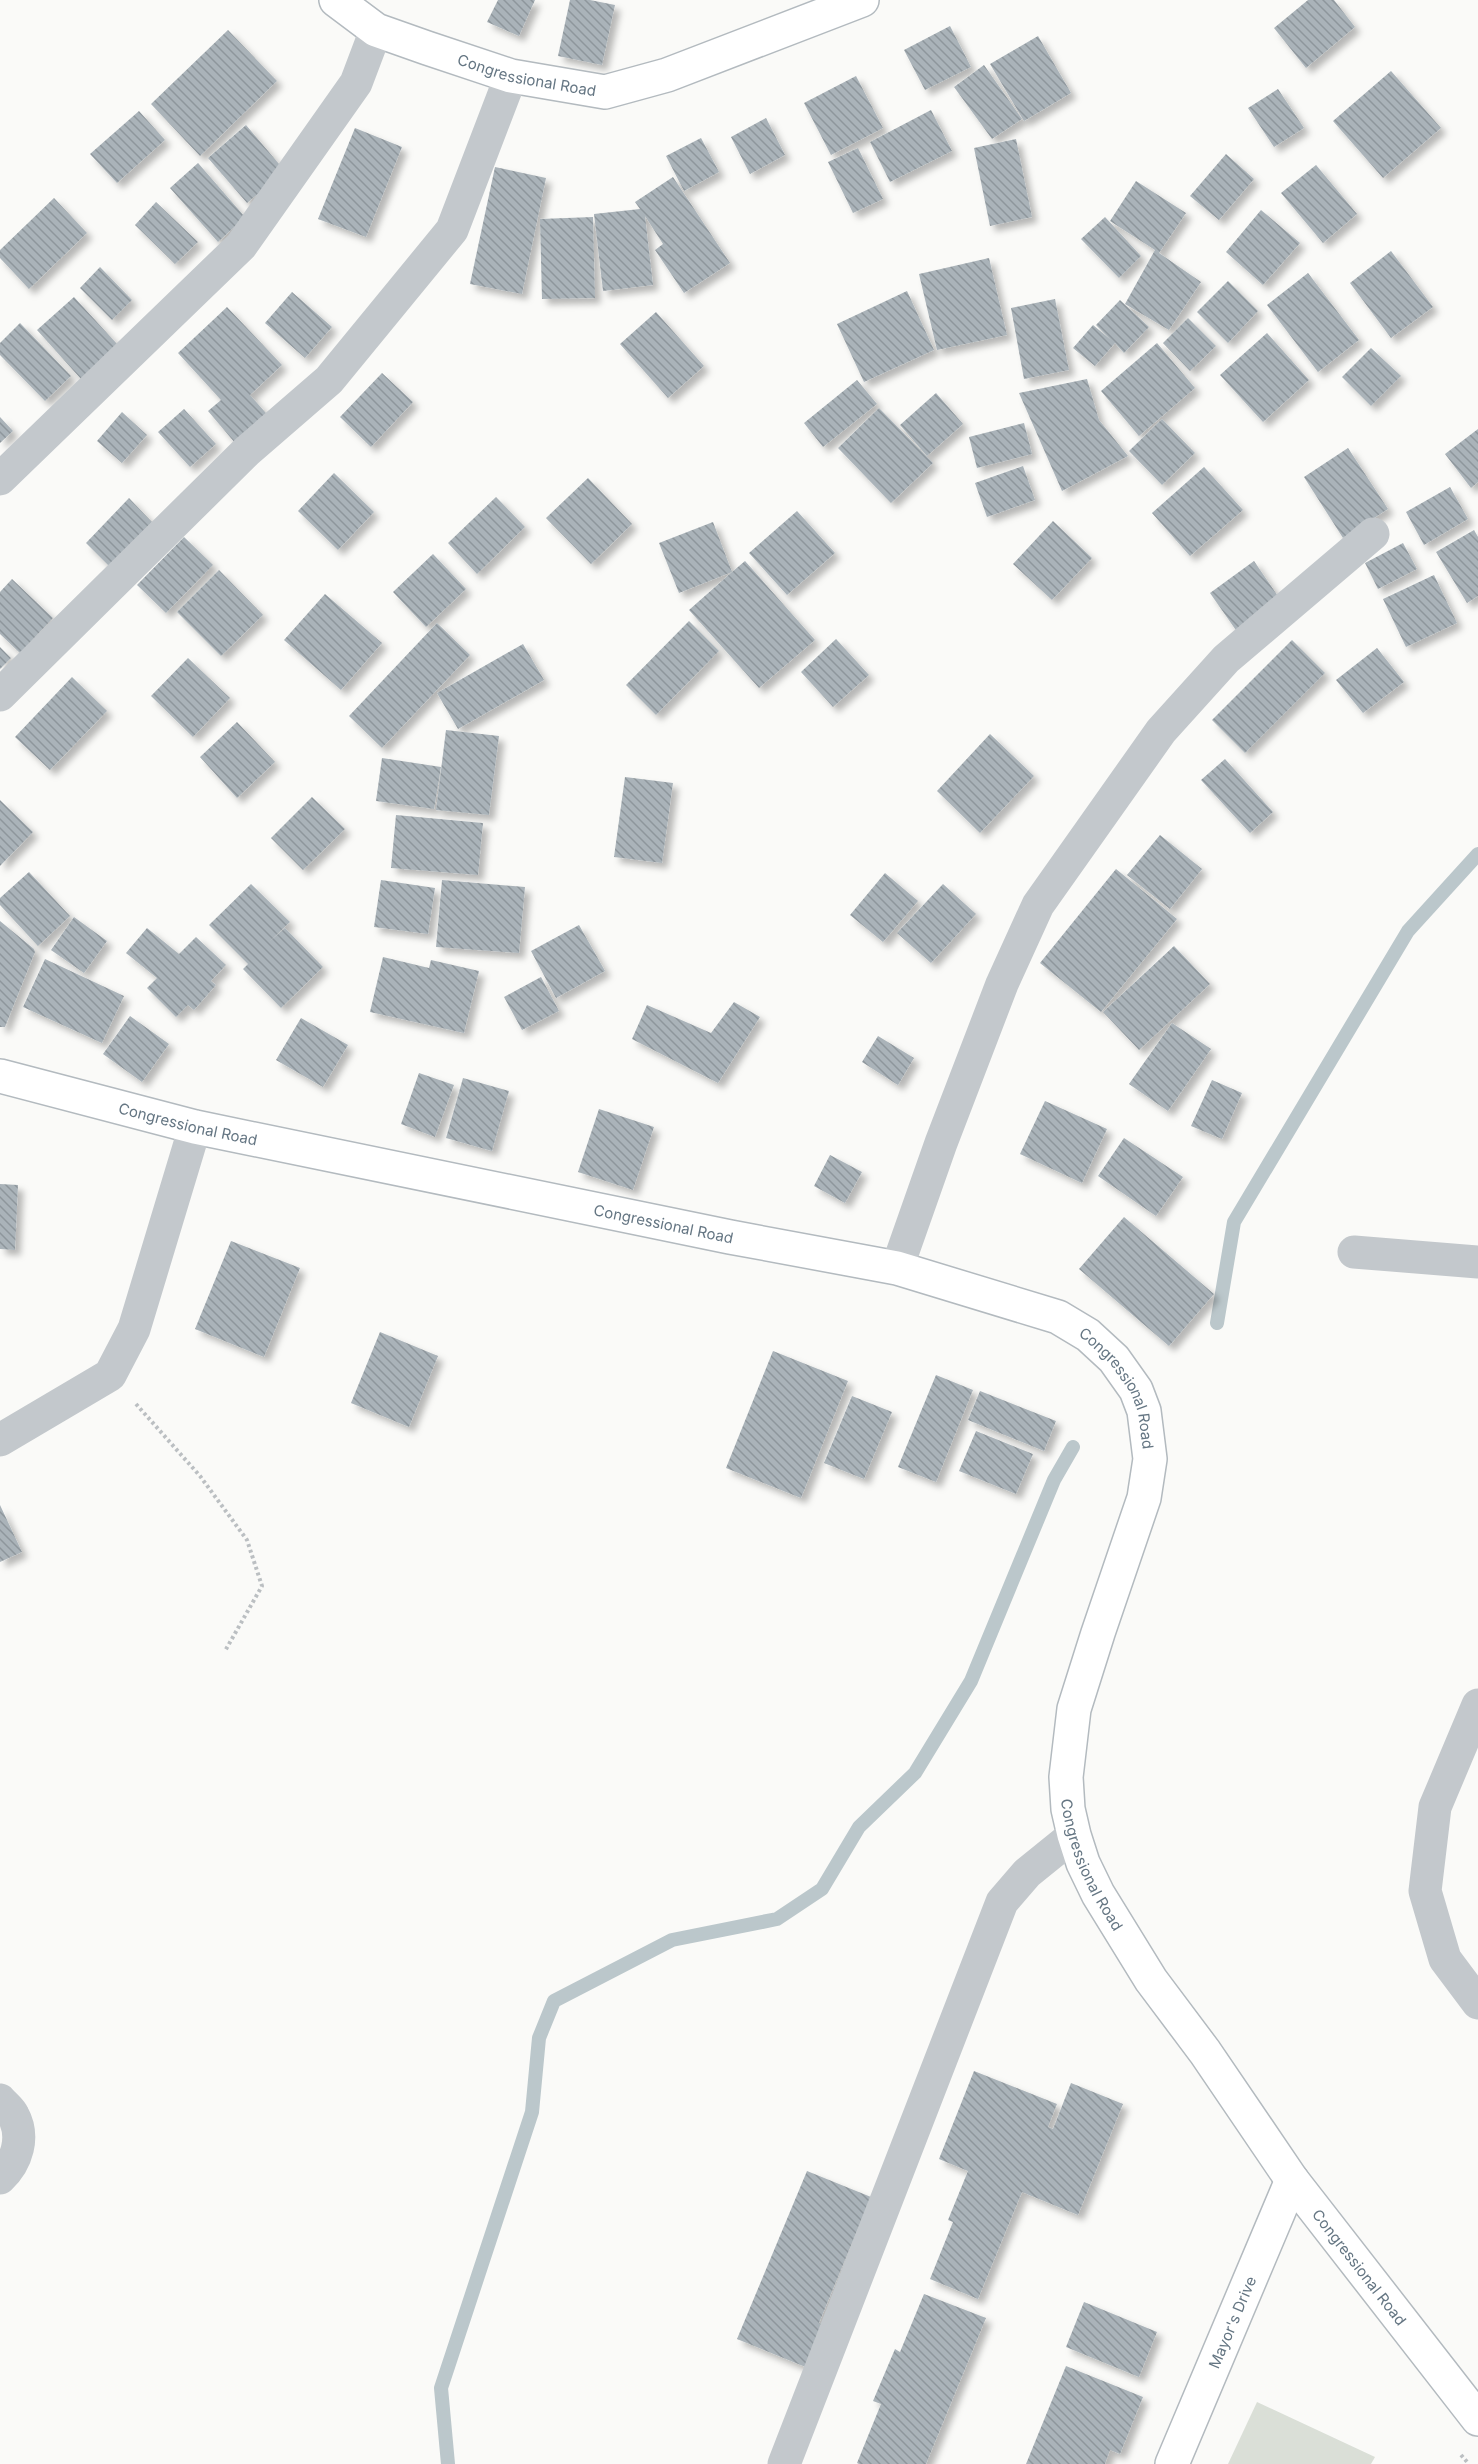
<svg xmlns="http://www.w3.org/2000/svg" width="1478" height="2464" font-family="Inter,sans-serif">
<style>
.pitch{fill:#dadfd7}
.lines{fill:none;stroke-linecap:round;stroke-linejoin:round}
.stream{stroke:#bbc7cb;stroke-width:14}
.building{fill:url(#building-back-hatch);filter:url(#shadow)}
.secondary-casing{stroke:#b3babf;stroke-width:36}
.path{stroke:#bbbfc2;stroke-width:4;stroke-dasharray:3 3;stroke-linecap:butt}
.street{stroke:#c3c8cc;stroke-width:33}
.secondary{stroke:#fff;stroke-width:33}
.labels{text-anchor:middle;dominant-baseline:central;stroke-width:6;stroke-linejoin:round;paint-order:stroke}
.street-label{font-size:15px;fill:#657683;stroke:#fff}
</style>
<defs>
<pattern id="building-back-hatch" width="6" height="6" patternUnits="userSpaceOnUse" patternTransform="scale(1.5)"><rect width="6" height="6" fill="#aab3b9"/><path d="M-1 5l2 2M0 0l6 6M5-1l2 2" fill="none" stroke="#8e969c"/></pattern>
<filter id="shadow"><feDropShadow dx="5.5" dy="5.5" stdDeviation="3" flood-color="#0004"/></filter>
</defs>
<rect width="100%" height="100%" fill="#fafaf8"/>
<path class="pitch" d="M1257,2402L1375,2457L1371,2464H1228Z"/>
<g class="lines">
<path class="stream" d="M1217,1323L1234,1222L1408,931L1478,854
M448,2464L441,2388L532,2112L539,2038L554,2001L672,1940L777,1919L822,1889L859,1827L915,1773L971,1681L1054,1480L1073,1447"/>
</g>
<path class="building" d="M498,0H535L519,36L487,22Z
M570,0H590L615,5L602,65L558,56Z
M1308,0H1334L1355,27L1306,68L1274,28Z
M950,26L971,67L925,90L904,50Z
M228,30L277,81L200,156L151,104Z
M1038,36L1071,93L1024,121L990,64Z
M984,65L1022,119L992,139L954,87Z
M1391,71L1441,128L1383,178L1333,121Z
M856,76L883,128L831,155L804,103Z
M1278,89L1304,128L1274,147L1248,108Z
M931,110L952,151L890,182L870,142Z
M139,111L165,140L117,183L90,154Z
M766,118L785,155L750,174L731,137Z
M246,125L285,171L247,203L208,158Z
M355,128L402,147L366,237L318,219Z
M701,138L719,172L684,191L666,156Z
M1016,139L1032,217L990,226L974,148Z
M858,148L883,199L853,213L828,162Z
M1226,154L1254,179L1219,220L1190,196Z
M198,163L245,217L218,242L170,188Z
M1316,165L1357,214L1323,243L1281,193Z
M495,167L546,178L522,294L470,284Z
M673,177L730,263L684,293L655,250L663,244L645,216L653,285L603,291L594,214L640,209L635,202Z
M1136,181L1186,213L1159,253L1201,282L1169,330L1125,304L1155,250L1110,221Z
M54,198L87,233L29,289L0,258V250Z
M156,202L198,242L175,264L135,225Z
M1261,210L1300,243L1263,285L1226,252Z
M593,217L595,298L542,299L540,219Z
M1105,217L1141,256L1119,278L1081,239Z
M1391,251L1433,307L1391,338L1350,283Z
M989,258L1007,335L937,350L919,274Z
M100,267L132,300L112,320L80,288Z
M1308,273L1359,340L1318,372L1267,305Z
M1228,281L1258,311L1228,343L1197,312Z
M907,291L934,350L864,382L837,324Z
M292,292L332,327L305,358L265,323Z
M74,297L118,345L81,379L37,330Z
M1055,299L1069,370L1024,379L1011,308Z
M1120,300L1149,327L1124,353L1115,343L1095,366L1073,348L1093,325L1111,340L1096,325Z
M227,307L282,365L250,395L273,421L241,450L208,411L221,400L178,353Z
M656,312L704,366L668,398L620,344Z
M1188,318L1216,346L1190,371L1163,343Z
M20,323L71,376L45,401L0,355V343Z
M1267,333L1309,380L1263,422L1220,375Z
M1157,343L1195,388L1139,436L1101,391Z
M1371,348L1401,376L1371,406L1342,377Z
M382,373L413,402L371,447L340,417Z
M1087,379L1099,420L1128,456L1062,491L1019,393Z
M857,380L877,404L823,447L804,423Z
M936,393L963,424L927,456L900,425Z
M879,408L933,463L891,503L838,448Z
M184,409L216,444L190,467L158,432Z
M122,412L147,435L122,463L97,441Z
M0,417L13,431L0,443Z
M1162,419L1195,453L1162,485L1129,451Z
M1024,423L1032,454L977,468L969,437Z
M1478,429V482L1471,488L1445,454Z
M1348,448L1388,509L1343,538L1304,477Z
M1023,466L1035,500L987,517L975,483Z
M1204,467L1243,510L1190,556L1152,513Z
M334,473L374,512L338,550L298,511Z
M588,478L632,524L591,564L546,518Z
M1450,487L1468,519L1424,545L1406,512Z
M496,497L525,527L477,574L448,543Z
M129,498L152,522L109,566L86,543Z
M797,511L835,553L787,595L749,553Z
M1053,521L1092,558L1052,600L1013,564Z
M713,522L732,572L745,561L815,640L759,688L689,610L732,572L679,593L659,543Z
M1474,530L1478,537V596L1467,603L1436,552Z
M184,537L213,565L166,613L137,585Z
M1403,543L1417,569L1378,589L1365,563Z
M433,554L466,589L426,627L393,592Z
M1254,561L1284,605L1240,636L1210,593Z
M219,570L263,615L221,656L177,612Z
M1434,575L1457,623L1406,647L1383,599Z
M12,579L53,618L20,653L0,634V592Z
M325,594L382,643L341,690L284,640Z
M689,621L719,651L656,715L626,685Z
M437,623L470,655L382,748L349,716Z
M836,639L869,675L833,707L801,672Z
M1292,640L1325,673L1245,753L1212,720Z
M523,644L544,680L458,729L437,693Z
M0,647L11,658L0,669Z
M1377,648L1404,682L1363,713L1336,680Z
M188,658L230,698L193,737L151,696Z
M72,677L107,711L50,770L15,737Z
M237,722L275,762L237,798L200,757Z
M446,730L499,736L489,815L436,810Z
M990,734L1034,776L980,833L937,791Z
M382,758L441,767L434,809L376,801Z
M1225,759L1273,812L1250,833L1201,780Z
M625,777L673,783L662,863L614,857Z
M312,797L345,829L303,870L271,838Z
M0,800L33,832L0,866Z
M396,815L483,823L478,875L391,868Z
M1160,835L1202,869L1170,909L1127,875Z
M1116,869L1177,919L1101,1012L1040,963Z
M29,872L70,916L38,946L0,905V898Z
M885,873L918,901L883,942L850,915Z
M381,880L435,888L428,934L374,927Z
M442,880L525,887L519,953L436,947Z
M251,884L290,922L269,942L285,928L323,967L281,1008L243,969L248,964L209,925Z
M943,884L976,914L931,963L897,933Z
M74,917L107,941L84,973L51,950Z
M0,921L34,949L35,952L5,1027H0Z
M579,925L605,971L556,998L531,951Z
M147,928L179,954L196,937L226,965L211,981L216,985L194,1010L188,1005L176,1017L147,988L157,978L126,953Z
M1174,946L1210,984L1139,1050L1103,1012Z
M383,957L429,968L431,960L479,971L464,1033L370,1012Z
M45,959L124,996L102,1043L23,1007Z
M541,977L559,1011L522,1030L504,997Z
M734,1002L760,1017L718,1083L632,1039L647,1005L711,1033Z
M130,1016L169,1044L142,1082L103,1054Z
M301,1018L348,1045L323,1087L276,1060Z
M1172,1023L1211,1049L1168,1111L1129,1084Z
M878,1036L914,1058L898,1085L862,1062Z
M419,1073L454,1085L435,1137L401,1124Z
M463,1078L509,1091L492,1151L446,1138Z
M1212,1080L1242,1093L1222,1139L1191,1126Z
M1045,1101L1107,1129L1082,1183L1020,1154Z
M599,1109L654,1127L633,1190L578,1172Z
M1124,1138L1183,1177L1156,1216L1098,1176Z
M830,1155L862,1172L845,1203L814,1186Z
M0,1184L18,1185L15,1250L0,1249Z
M1124,1217L1214,1294L1169,1346L1079,1269Z
M231,1241L300,1268L264,1357L195,1329Z
M380,1332L438,1356L409,1427L351,1403Z
M773,1351L848,1381L801,1498L726,1468Z
M936,1375L973,1390L936,1482L898,1467Z
M980,1391L1056,1421L1044,1451L968,1420Z
M852,1396L892,1412L864,1479L824,1463Z
M976,1431L1033,1454L1016,1494L959,1471Z
M0,1505L22,1552L0,1562Z
M974,2071L1057,2104L1048,2127L1053,2129L1071,2083L1123,2104L1078,2215L1022,2192L978,2299L930,2279L953,2222L948,2220L968,2171L939,2159Z
M807,2171L871,2197L819,2323L831,2328L813,2370L737,2339Z
M924,2294L986,2318L926,2464H859L857,2463L881,2404L873,2401L895,2349L900,2352Z
M1084,2302L1157,2332L1139,2377L1066,2347Z
M1066,2366L1143,2397L1120,2454L1110,2450L1105,2464H1026Z"/>
<g class="lines">
<g class="secondary-casing">
<g id="secondary">
<path id="s1" d="M336,0L376,30L427,48L511,76L605,92L667,75L862,0"/>
<path id="s2" d="M0,1076L195,1127L730,1237L897,1268L1058,1317L1088,1335L1114,1359L1136,1390L1144,1411L1150,1459L1144,1498L1098,1633L1074,1709L1066,1777L1068,1809L1074,1835L1083,1863L1098,1894L1151,1980L1205,2052L1292,2180L1478,2419"/>
<path id="s3" d="M1172,2464L1292,2180"/>
</g>
</g>
<path class="path" d="M136,1404L200,1476L247,1540L262,1586L225,1651
M1461,2455L1469,2464"/>
<path class="street" d="M0,479L241,246L356,83L376,30
M0,695L247,451L329,380L452,230L511,76
M1354,1252L1478,1262
M897,1268L941,1143L1002,984L1038,905L1161,731L1226,659L1373,534
M0,1440L110,1375L134,1329L195,1127
M1478,1705L1435,1807L1425,1891L1445,1959L1478,2003
M0,2100C4,2105 11,2110 13,2115C25,2137 17,2162 0,2178
M784,2464L1002,1902L1027,1873L1074,1835"/>
<use href="#secondary" class="secondary"/>
</g>
<g class="labels">
<g class="street-label">
<text stroke="none"><textPath href="#s1" startOffset="208">Congressional Road</textPath></text>
<text stroke="none"><textPath href="#s2" startOffset="194">Congressional Road</textPath></text>
<text stroke="none"><textPath href="#s2" startOffset="680">Congressional Road</textPath></text>
<text stroke="none"><textPath href="#s2" startOffset="1184">Congressional Road</textPath></text>
<text stroke="none"><textPath href="#s2" startOffset="1688">Congressional Road</textPath></text>
<text stroke="none"><textPath href="#s2" startOffset="2174">Congressional Road</textPath></text>
<text stroke="none"><textPath href="#s3" startOffset="154">Mayor's Drive</textPath></text>
</g>
</g>
</svg>
